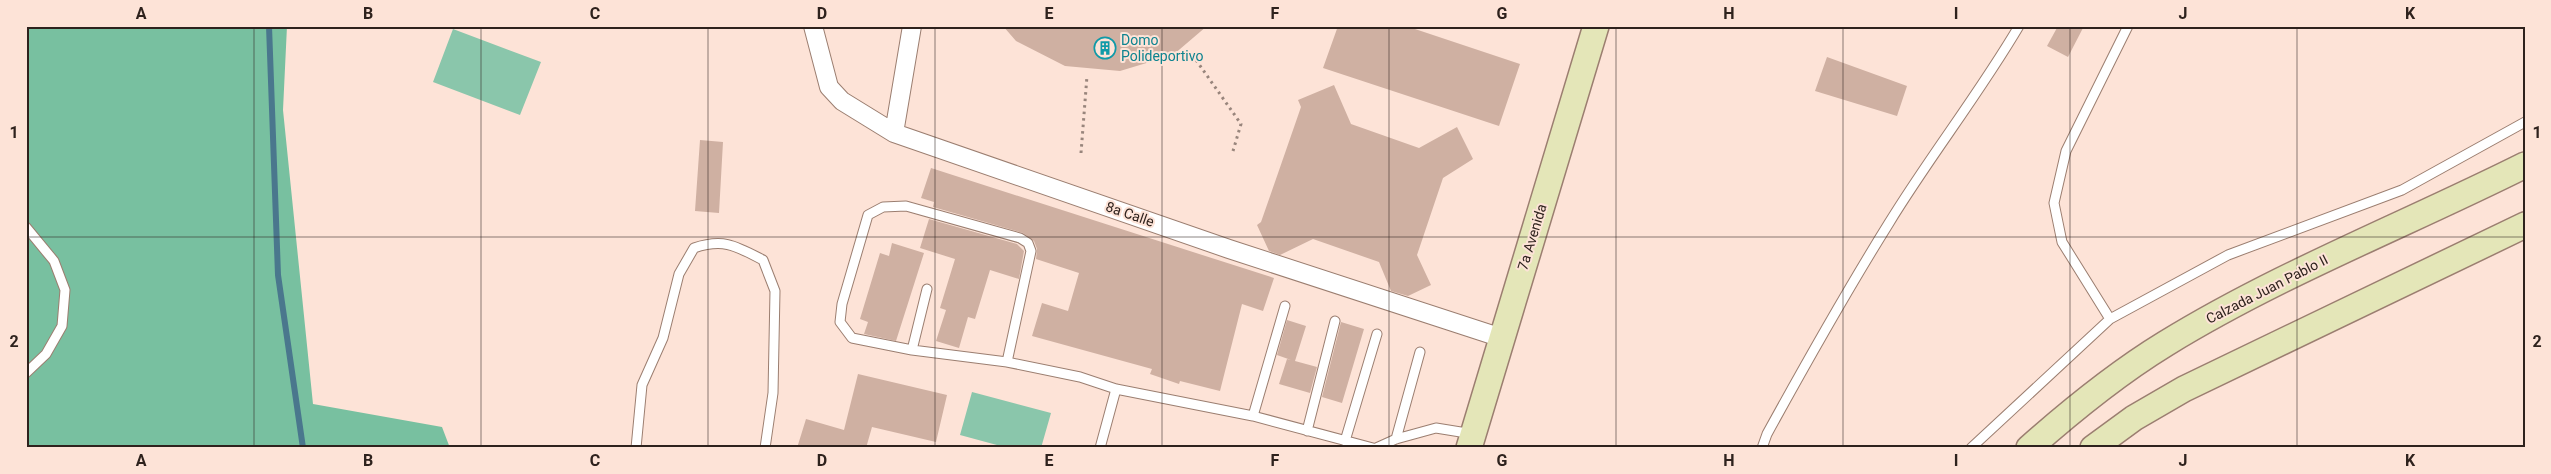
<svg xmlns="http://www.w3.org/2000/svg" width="2551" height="474" font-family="Roboto,sans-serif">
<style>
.green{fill:#8ac6ab}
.forest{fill:#78c0a0}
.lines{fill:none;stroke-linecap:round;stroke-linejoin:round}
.stream{stroke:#4a778d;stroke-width:6}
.building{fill:#cfb0a2}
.lane-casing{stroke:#9b7e70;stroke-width:11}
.street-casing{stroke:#9b7e70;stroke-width:20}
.secondary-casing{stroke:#9b7e70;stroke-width:28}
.path{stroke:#98857c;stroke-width:3;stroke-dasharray:2.5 4;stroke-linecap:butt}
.lane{stroke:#fff;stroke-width:9}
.street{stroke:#fff;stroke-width:18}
.secondary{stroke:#e4e6b8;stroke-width:25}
.grid{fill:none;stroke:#2e221d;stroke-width:1;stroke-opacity:0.55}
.labels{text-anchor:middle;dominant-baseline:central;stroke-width:4;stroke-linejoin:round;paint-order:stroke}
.culture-label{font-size:14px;fill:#0d838f;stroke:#fde3d7;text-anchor:start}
.street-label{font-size:14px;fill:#2e221d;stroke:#fde3d7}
.neatline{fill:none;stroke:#2e221d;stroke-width:2}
.grid-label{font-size:16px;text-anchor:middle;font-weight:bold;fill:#2e221d}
</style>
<rect width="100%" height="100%" fill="#fde3d7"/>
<path class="green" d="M453,29L541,62L520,115L433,82Z
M972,392L1051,413L1041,448H1008L960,435Z"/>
<path class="forest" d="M26,26H287L283,110L313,404L442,427L450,448H26Z"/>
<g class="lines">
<path class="stream" d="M269,26L278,275L303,448"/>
</g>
<path class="building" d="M1003,26H1207L1173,55L1120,71L1065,66L1016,41Z
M1338,26H1406L1520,64L1499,126L1323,68Z
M2058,26H2084L2068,57L2047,46Z
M1827,57L1907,86L1897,116L1815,91Z
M1334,85L1351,124L1419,148L1457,127L1473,159L1443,178L1417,255L1431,285L1408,296L1391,291L1379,262L1313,239L1280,255L1269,251L1257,225L1261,222L1301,107L1298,100Z
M700,140L723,142L719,213L695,211Z
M931,168L1274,278L1263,311L1242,304L1220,391L1180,381L1179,384L1150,374L1152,369L1032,336L1042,303L1068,311L1079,273L1036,259L1037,249L1034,241L1023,233L933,207L934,202L921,198Z
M929,219L1017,244L1024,251L1019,279L990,270L975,319L968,317L959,348L936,341L946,310L940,308L955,259L920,248Z
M892,243L924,253L896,341L864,334L868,322L860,319L880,253L889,256Z
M1287,320L1306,326L1295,361L1317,367L1310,393L1279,384L1287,359L1291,360L1277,355Z
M1341,322L1364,329L1342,403L1322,397Z
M858,374L947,395L936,442L872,427L866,448H797L806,419L844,430Z"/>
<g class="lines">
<g class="lane-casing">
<path id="lane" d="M26,227L54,261L65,290L62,326L46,354L26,373
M2110,319L2062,242L2054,203L2066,151L2128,26
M912,350L927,289
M1007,362L1031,251L1028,243L1020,238L906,206L883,207L868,215L842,304L840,322L852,338L912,350L1007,362L1080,377L1116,389L1253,416L1373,448
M1253,416L1285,306
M1307,431L1335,321
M1396,439L1420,352
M1345,441L1377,334
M636,448L642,385L663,338L679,274L694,248C724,238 736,246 763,260L775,291L773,393L765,448
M1100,448L1116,389
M1376,448L1396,439L1436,428L1473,434
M1762,448L1767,434C1806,363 1846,292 1889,223C1930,156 1979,94 2019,26
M1971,448L2110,319L2228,255L2402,190L2525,122"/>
</g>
<g class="street-casing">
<path id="street" d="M813,26L829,87L842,101L894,133L1229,249L1502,338
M894,133L912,26"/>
</g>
<g class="secondary-casing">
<path id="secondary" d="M1469,448L1596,26
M2029,448C2072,410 2116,374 2165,344C2279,274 2405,225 2525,165
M2093,448L2134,418L2184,389L2525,225"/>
</g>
<path class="path" d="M1196,60L1241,124L1233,151
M1081,153L1087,76"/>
<use href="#lane" class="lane"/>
<use href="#street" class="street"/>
<use href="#secondary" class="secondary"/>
</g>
<path class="grid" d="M254,26V448M481,26V448M708,26V448M935,26V448M1162,26V448M1389,26V448M1616,26V448M1843,26V448M2070,26V448M2297,26V448M26,237H2525"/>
<defs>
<g id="building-ring" transform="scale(1.125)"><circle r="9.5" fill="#fde3d7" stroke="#0f9aa8" stroke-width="1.5"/><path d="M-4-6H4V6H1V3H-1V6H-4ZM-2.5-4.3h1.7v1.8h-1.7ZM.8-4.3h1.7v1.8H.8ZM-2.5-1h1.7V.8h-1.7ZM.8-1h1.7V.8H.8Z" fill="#0f9aa8"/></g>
</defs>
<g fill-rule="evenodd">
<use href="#building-ring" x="1105" y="48"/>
</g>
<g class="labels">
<g class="culture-label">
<text x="1121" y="40">Domo<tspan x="1121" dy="16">Polideportivo</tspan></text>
</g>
<g class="street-label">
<text transform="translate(1130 214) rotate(19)">8a Calle</text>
<text transform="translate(1532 237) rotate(-73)">7a Avenida</text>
<text transform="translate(2267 289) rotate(-27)">Calzada Juan Pablo II</text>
</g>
</g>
<rect width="2551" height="474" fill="none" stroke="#fde3d7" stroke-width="55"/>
<rect x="28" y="28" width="2496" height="418" class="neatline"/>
<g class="grid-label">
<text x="141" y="19">A</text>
<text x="368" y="19">B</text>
<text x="595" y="19">C</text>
<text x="822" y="19">D</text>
<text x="1049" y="19">E</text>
<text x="1275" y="19">F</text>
<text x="1502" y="19">G</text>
<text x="1729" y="19">H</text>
<text x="1956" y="19">I</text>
<text x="2183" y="19">J</text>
<text x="2410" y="19">K</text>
<text x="14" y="138">1</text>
<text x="2537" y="138">1</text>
<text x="14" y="347">2</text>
<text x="2537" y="347">2</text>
<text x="141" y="466">A</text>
<text x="368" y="466">B</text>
<text x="595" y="466">C</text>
<text x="822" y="466">D</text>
<text x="1049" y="466">E</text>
<text x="1275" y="466">F</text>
<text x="1502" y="466">G</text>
<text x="1729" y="466">H</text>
<text x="1956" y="466">I</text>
<text x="2183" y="466">J</text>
<text x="2410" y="466">K</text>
</g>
</svg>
